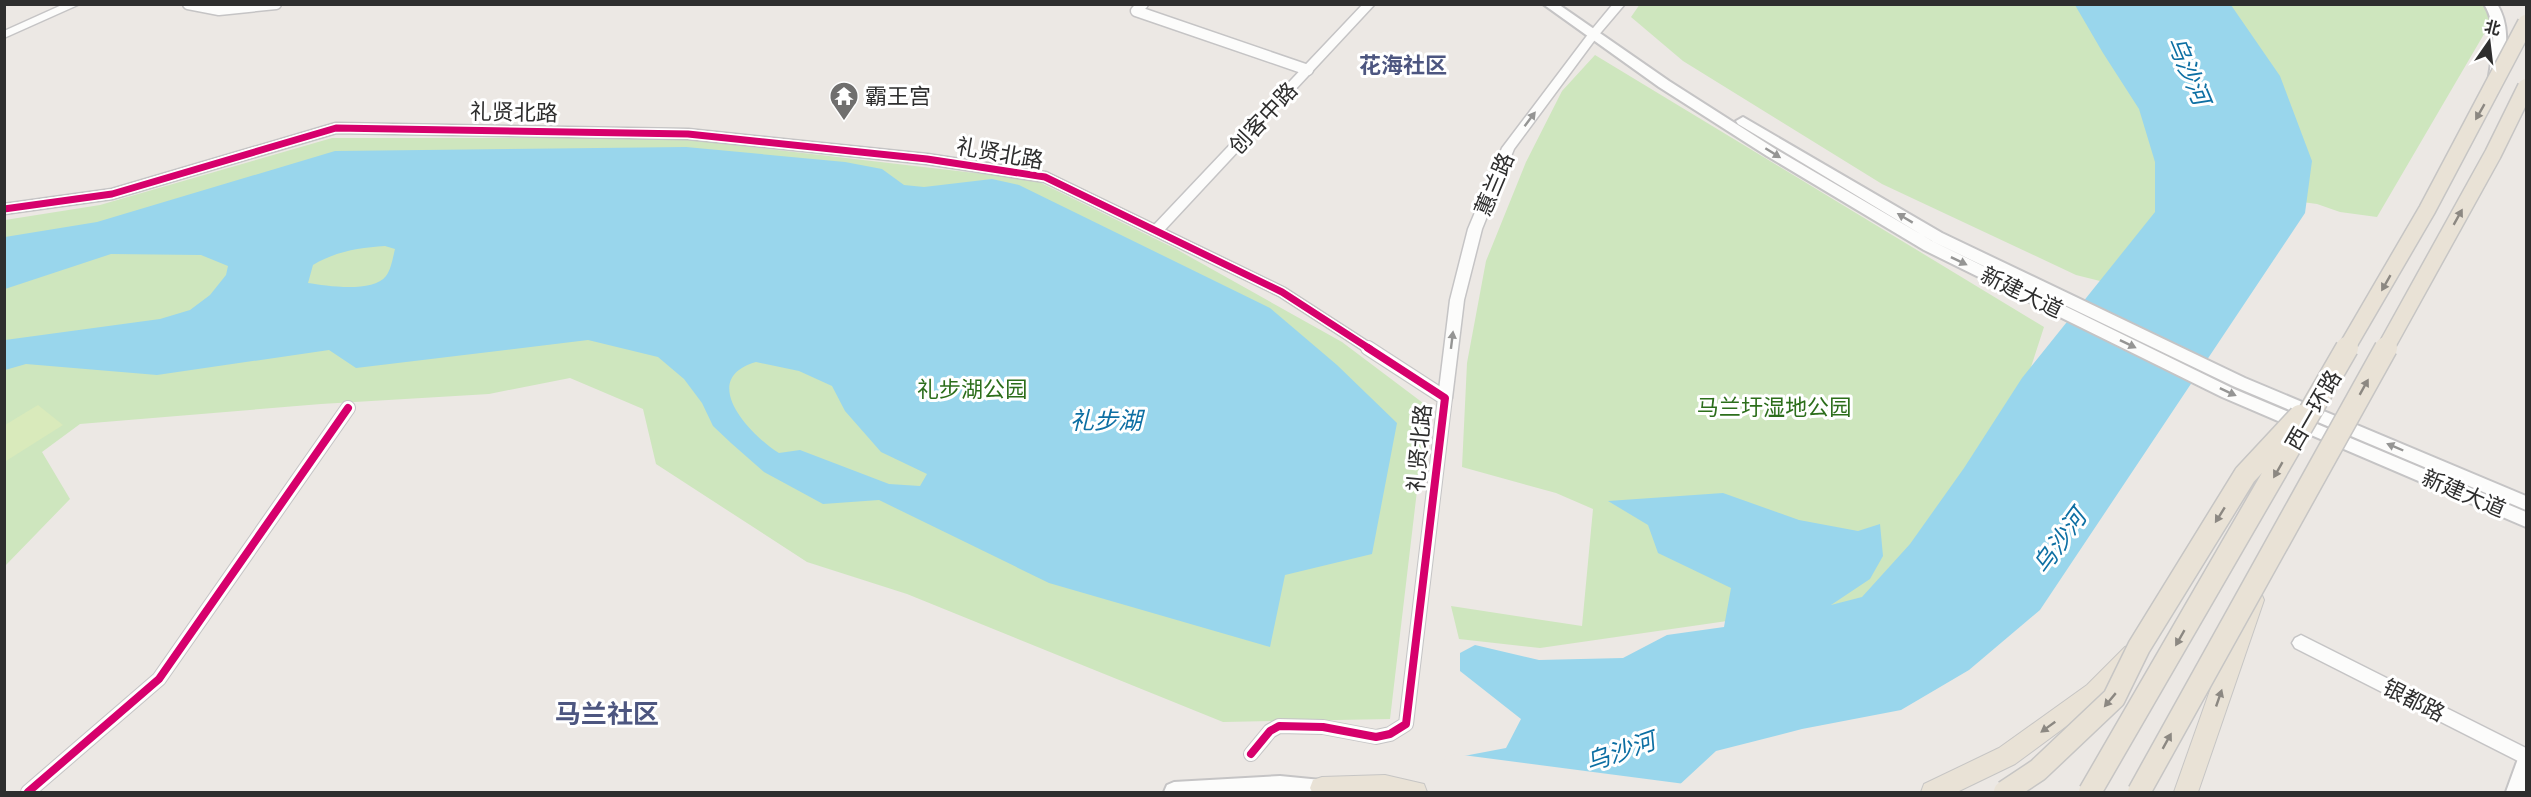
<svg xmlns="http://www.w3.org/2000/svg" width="2531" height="797" font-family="Mulish,'Noto Sans SC',sans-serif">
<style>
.green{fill:#cee6be}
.pitch{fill:#d9eabb}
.water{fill:#99d6ec;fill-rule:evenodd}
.pier{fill:#ece8e4}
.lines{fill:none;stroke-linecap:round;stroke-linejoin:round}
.minor-far1-casing{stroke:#c5c4c5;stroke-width:13}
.minor-casing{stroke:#c5c4c5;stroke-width:16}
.tertiary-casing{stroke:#c5c4c5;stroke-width:3}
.secondary-casing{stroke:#c5c4c5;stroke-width:4}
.trunk-casing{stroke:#c6c5c4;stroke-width:2}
.minor-far1{stroke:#fcfcfb;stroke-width:10}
.minor{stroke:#fcfcfb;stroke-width:14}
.tertiary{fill:#fcfcfb;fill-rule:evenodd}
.secondary{fill:#fcfcfb;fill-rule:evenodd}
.trunk{fill:#e9e2d6;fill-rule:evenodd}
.trunk-bridge-far1-casing{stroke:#c6c5c4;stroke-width:19;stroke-linecap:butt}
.trunk-bridge-casing{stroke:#c6c5c4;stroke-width:25;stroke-linecap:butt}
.trunk-bridge-far1{stroke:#e9e2d6;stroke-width:16}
.trunk-bridge{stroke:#e9e2d6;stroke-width:22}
.cycleway-far1-casing{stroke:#fff;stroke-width:10}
.cycleway-casing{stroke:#fff;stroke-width:12}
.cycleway-far1{stroke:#d6006c;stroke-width:7}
.cycleway{stroke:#d6006c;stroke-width:8}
.oneway{fill:#8c8882}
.oneway2{fill:#959594}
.labels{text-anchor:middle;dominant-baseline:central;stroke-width:6;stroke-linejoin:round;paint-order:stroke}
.far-quarter-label{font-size:22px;font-weight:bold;fill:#4d5680;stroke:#fff}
.poi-label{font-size:22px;fill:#2e2e2e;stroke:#fff;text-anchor:start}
.street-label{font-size:22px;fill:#2e2e2e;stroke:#fff}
.park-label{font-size:22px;fill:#2c6e1b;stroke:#fff}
.water-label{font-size:24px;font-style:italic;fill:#0d6fa3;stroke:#fff}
.quarter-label{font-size:26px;font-weight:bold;fill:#4d5680;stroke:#fff}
</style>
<rect width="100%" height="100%" fill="#ece8e4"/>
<path class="green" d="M1640,4L2076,5L2150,111L2172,182L2120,286L2076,275L1882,184L1683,61L1631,17Z
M2211,5H2501L2377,217L2340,212L2317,204L2295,201Z
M1595,55L2044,327L2019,404L1938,541L1858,610L1734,620L1540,648L1459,639L1451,606L1582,626L1593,509L1556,493L1462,467L1467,363L1486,261L1526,162L1562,91Z
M332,138H674L1035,180L1176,249L1342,342L1427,406L1390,719L1223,722L907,594L807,562L656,464L643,409L570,378L489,394L321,404L80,424L42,452L70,499L5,566V220L100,205Z"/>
<path class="pitch" d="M38,405L63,425L6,461L5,425Z"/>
<path class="water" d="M2075,5H2231L2280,76L2312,161L2305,213L2040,610L1969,670L1901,710L1802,729L1716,751L1676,788L1435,792L1448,759L1506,748L1521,719L1460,671V653L1475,645L1539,660L1623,658L1667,635L1724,627L1731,588L1658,553L1648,525L1608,501L1723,493L1799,520L1858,531L1880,524L1883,556L1870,579L1831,605L1862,597L1910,544L1964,468L2022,378L2155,212V162L2139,109L2103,53Z
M686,147L845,162L882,169L904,185L924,187L992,179L1019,185L1270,308L1337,365L1397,423L1372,554L1285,575L1270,647L1049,583L879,500L823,504L764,472L731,443L713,426L702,403L684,379L658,357L588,340L356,368L329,350L157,375L26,364L5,370V340L160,319L190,310L210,295L226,275L228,266L201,255L111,254L5,289V237L97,222L335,151ZM385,246L395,249C393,257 391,270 386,276C373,293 327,286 308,283L313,265C336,251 359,248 385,246ZM756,362L799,371L832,386L845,411L881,452L927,474L920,486L889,484L800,450L779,453C750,435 697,379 756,362Z"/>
<path class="pier" d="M1455,754L1685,784L1676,792H1432L1445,757Z"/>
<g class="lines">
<g class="minor-far1-casing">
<path id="minor-far1" d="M188,4L219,10L276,4
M1143,4L1136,11L1308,70
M4,209L112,194L336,128L688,134L927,159L1045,177L1282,292L1370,349"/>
</g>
<g class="minor-casing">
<path id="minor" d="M1251,754L1270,731L1279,726L1323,727L1376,737L1390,734L1406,724L1445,398L1368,348
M28,792L159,679L348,408"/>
</g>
<g class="tertiary-casing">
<path id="tertiary" d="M64,4H80L4,38V31Z
M1363,4H1375L1161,234H1151L1149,231L1151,228Z
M1613,4H1625L1597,37L1514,149L1482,229L1464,300L1452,398L1450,402H1440L1438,398L1450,300L1468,229L1502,148L1589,33Z
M2301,635L2526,748V765L2295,648L2292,643L2295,638Z"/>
</g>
<g class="secondary-casing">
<path id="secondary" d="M1543,4H1558L1669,81L1777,150L1934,242L2234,389L2526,512V527L2222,397L1924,250L1767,156L1659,87Z
M2484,4H2497C2512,28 2505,56 2502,82L2495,86L2488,82C2492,56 2499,28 2484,4Z
M1743,117L1942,233L2245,378L2526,496V510L2233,386L1932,241L1738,124L1736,121Z
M2526,754V792H2506L2519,756Z
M1280,776L1342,782L1349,785L1352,792H1164L1167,785L1174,782Z"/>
</g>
<g class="trunk-casing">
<path id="trunk" d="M2253,591L2261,593L2264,600L2198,792H2174L2242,600L2245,593Z
M2133,644L2141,647L2144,654L2141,661L2103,699L2015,764L1957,792H1921L1924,784L1999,748L2087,685L2125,647Z
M1385,775L1424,784L1427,792H1312L1310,788L1313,780L1322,777Z"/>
</g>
<use href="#minor-far1" class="minor-far1"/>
<use href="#minor" class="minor"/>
<use href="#tertiary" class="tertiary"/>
<use href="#secondary" class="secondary"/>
<use href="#trunk" class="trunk"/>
<g class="trunk-bridge-far1-casing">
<path id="trunk-bridge-far1" d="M2346,349L2427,210L2526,23
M2385,349L2493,154L2526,87"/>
</g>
<g class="trunk-bridge-casing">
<path id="trunk-bridge" d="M2005,792L2038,770L2114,698L2139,647L2245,475L2300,416
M2090,792L2347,348
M2139,792L2386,348"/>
</g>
<use href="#trunk-bridge-far1" class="trunk-bridge-far1"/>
<use href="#trunk-bridge" class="trunk-bridge"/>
<g class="cycleway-far1-casing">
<path id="cycleway-far1" d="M4,209L112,194L336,128L688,134L927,159L1045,177L1282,292L1370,349"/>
</g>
<g class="cycleway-casing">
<path id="cycleway" d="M1251,754L1270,731L1279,726L1323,727L1376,737L1390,734L1406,724L1445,398L1368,348
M28,792L159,679L348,408"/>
</g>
<use href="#cycleway-far1" class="cycleway-far1"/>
<use href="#cycleway" class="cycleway"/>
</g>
<defs><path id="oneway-solid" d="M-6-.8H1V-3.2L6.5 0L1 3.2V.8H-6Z" transform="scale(1.5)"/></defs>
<g class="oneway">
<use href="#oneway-solid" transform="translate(2480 112) rotate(120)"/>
<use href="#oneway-solid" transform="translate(2458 217) rotate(-61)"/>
<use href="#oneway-solid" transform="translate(2386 283) rotate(120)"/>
<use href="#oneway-solid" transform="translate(2364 387) rotate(-61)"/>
<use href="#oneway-solid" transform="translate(2278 470) rotate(120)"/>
<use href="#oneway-solid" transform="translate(2220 515) rotate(122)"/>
<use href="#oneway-solid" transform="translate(2180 638) rotate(120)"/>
<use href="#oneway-solid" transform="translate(2219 698) rotate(-71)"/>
<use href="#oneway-solid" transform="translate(2110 700) rotate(130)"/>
<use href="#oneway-solid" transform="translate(2048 727) rotate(144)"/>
<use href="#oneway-solid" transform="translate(2167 741) rotate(-61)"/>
</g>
<g class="oneway2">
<use href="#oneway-solid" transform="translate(1530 119) rotate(-53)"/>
<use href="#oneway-solid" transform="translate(1773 153) rotate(32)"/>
<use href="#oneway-solid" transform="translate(1905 218) rotate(-149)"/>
<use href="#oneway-solid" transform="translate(1959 261) rotate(26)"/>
<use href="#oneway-solid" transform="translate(1452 340) rotate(-83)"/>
<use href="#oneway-solid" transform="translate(2128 344) rotate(26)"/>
<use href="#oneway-solid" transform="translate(2228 392) rotate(25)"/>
<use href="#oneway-solid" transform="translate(2395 447) rotate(-157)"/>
</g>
<defs>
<g id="temple-pin" transform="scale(1.5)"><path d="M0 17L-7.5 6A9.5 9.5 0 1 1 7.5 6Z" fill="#706f6e" stroke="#fff"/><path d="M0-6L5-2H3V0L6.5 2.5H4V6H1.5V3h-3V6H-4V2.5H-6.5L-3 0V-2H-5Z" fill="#fff"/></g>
</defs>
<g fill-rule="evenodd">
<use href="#temple-pin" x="844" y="96"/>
</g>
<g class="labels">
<g class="far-quarter-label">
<text x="1403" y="65">花海社区</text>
</g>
<g class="poi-label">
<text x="865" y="96">霸王宫</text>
</g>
<g class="street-label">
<text transform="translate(514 112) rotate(1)">礼贤北路</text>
<text transform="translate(1263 118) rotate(-47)">创客中路</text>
<text transform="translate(1000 153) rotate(10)">礼贤北路</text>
<text transform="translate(1494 184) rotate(-67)">蕙兰路</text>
<text transform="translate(2022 292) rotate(26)">新建大道</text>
<text transform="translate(2313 410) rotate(-60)">西一环路</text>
<text transform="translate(1419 448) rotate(-85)">礼贤北路</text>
<text transform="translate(2464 493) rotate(23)">新建大道</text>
<text transform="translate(2414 700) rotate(27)">银都路</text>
</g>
<g class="park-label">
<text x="972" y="389">礼步湖公园</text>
<text x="1774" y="407">马兰圩湿地公园</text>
</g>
<g class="water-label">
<text transform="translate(2189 70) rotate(67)">乌沙河</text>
<text x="1106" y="420">礼步湖</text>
<text transform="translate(2059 541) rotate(-54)">乌沙河</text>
<text transform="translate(1620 751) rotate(-19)">乌沙河</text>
</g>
<g class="quarter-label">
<text x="607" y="713">马兰社区</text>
</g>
</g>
<rect width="2531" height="797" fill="none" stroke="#2e2e2e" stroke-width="12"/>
<g transform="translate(2489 42) rotate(14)" stroke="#ffffff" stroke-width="4.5" paint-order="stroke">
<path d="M0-4.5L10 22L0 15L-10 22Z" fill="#2e2e2e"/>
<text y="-9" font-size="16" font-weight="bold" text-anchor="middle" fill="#2e2e2e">北</text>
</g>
</svg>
